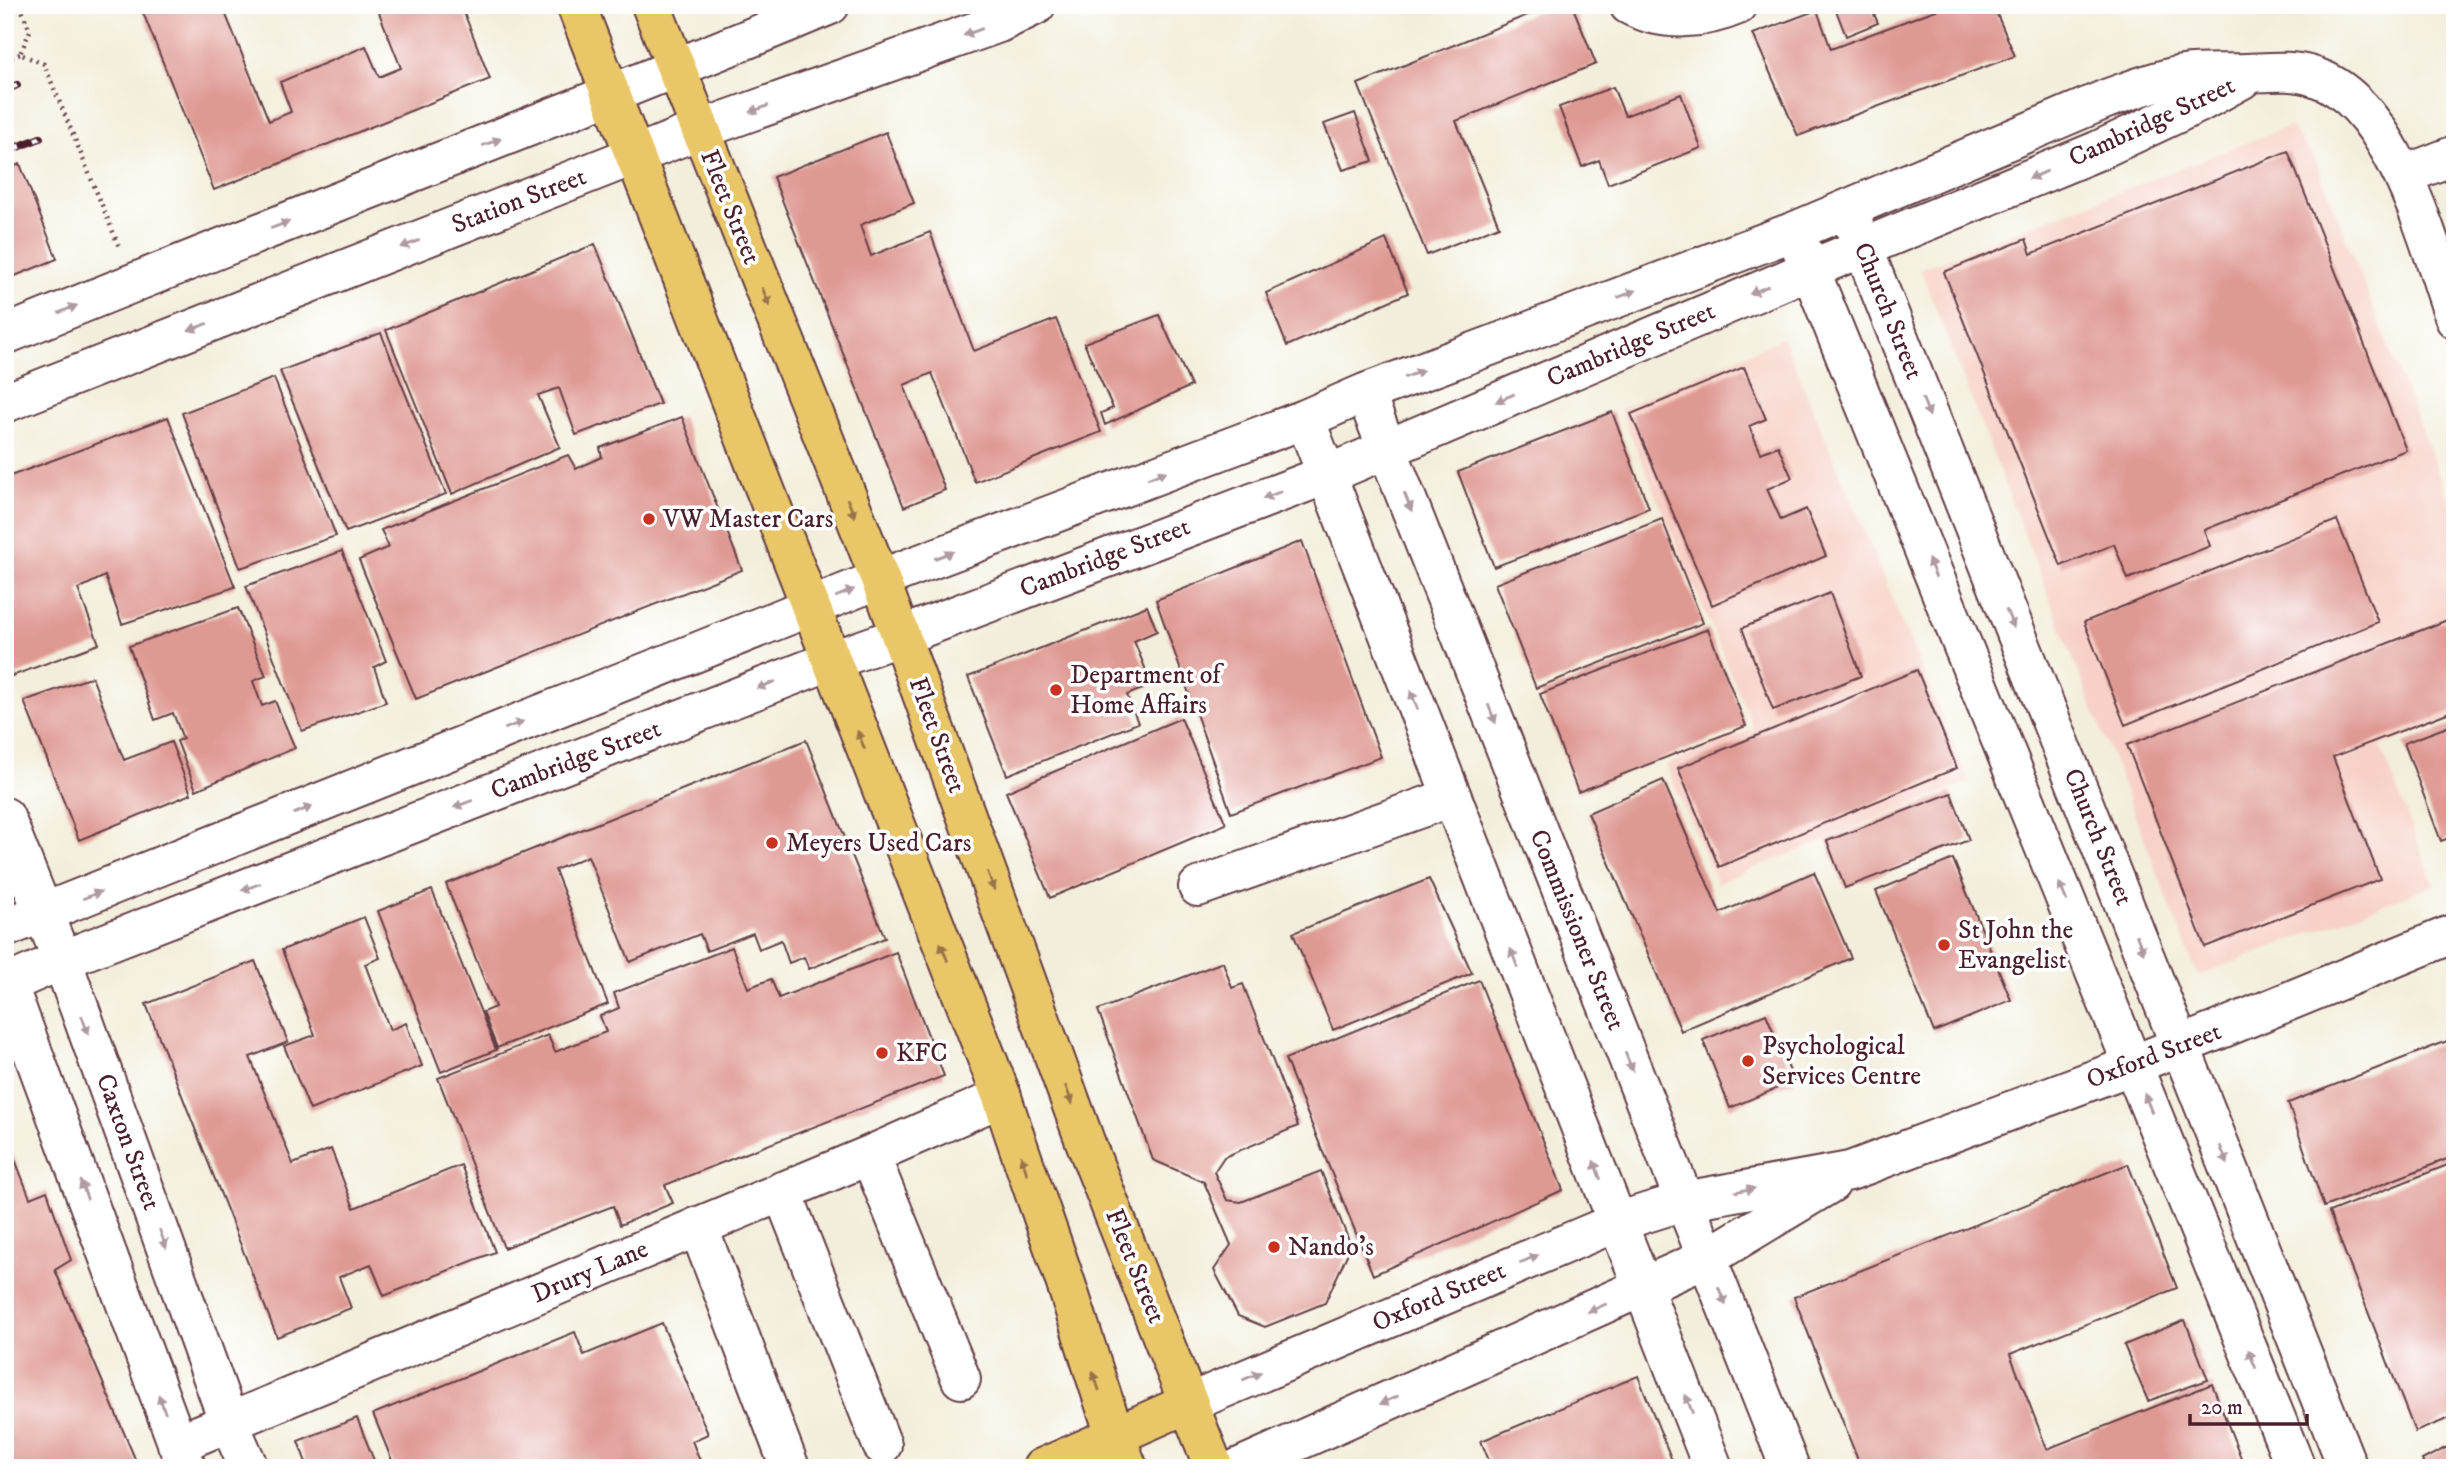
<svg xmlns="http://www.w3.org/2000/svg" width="2460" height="1473" font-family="'IM FELL DW Pica',serif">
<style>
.built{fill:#f7d1c7}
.building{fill:#df9993}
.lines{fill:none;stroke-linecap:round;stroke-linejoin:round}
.minor-casing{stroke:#633e45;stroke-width:42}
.major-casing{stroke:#633e45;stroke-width:42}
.path{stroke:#633e45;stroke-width:4.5;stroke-dasharray:2 5;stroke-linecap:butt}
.minor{stroke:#fff;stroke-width:38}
.major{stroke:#e9c769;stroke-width:38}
.rail-casing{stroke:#4a1f2b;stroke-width:8}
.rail{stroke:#fff;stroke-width:5;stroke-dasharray:16;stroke-linecap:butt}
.oneway{fill:#ae9aa0}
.oneway2{fill:#9a734a}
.poi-dot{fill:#c8321e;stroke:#fff;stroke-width:2.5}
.labels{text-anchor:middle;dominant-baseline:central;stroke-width:7;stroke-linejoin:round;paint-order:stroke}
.street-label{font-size:26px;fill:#4a1f2b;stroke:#fff}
.poi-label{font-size:26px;fill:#4a1f2b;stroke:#fff;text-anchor:start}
</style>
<rect width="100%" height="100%" fill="#fff"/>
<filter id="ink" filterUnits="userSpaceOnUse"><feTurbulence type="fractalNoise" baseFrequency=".0143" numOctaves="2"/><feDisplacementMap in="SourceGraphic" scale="14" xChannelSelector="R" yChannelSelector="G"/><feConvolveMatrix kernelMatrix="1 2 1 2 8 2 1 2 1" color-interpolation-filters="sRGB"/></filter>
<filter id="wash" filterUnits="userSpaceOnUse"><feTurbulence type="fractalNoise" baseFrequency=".00686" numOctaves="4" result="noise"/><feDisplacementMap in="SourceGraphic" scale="28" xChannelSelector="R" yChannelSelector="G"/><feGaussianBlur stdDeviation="1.57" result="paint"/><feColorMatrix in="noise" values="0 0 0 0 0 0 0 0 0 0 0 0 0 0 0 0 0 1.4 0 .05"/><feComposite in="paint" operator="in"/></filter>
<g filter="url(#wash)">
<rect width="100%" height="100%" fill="#f3eedb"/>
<path class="built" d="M2290,126L2315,160L2455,516V718L2381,746L2434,885L2198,976L1920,269Z
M1783,338L1969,782L1717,883L1666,765L1754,729L1620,409Z"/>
<g id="blocks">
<path class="building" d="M140,5H222L269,121L291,112L280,82L366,46L379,77L401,68L376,5H461L490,79L214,190Z
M1552,5H1572L1596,64L1456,121L1499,226L1427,255L1358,84Z
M1834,5H1870L1878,23L1846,36Z
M1949,5H1993L2015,56L1798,136L1753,34L1817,10L1831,49Z
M1613,87L1625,116L1681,94L1701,148L1608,184L1599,160L1582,167L1559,107Z
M1355,113L1373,161L1343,170L1324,124Z
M886,132L914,203L860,225L871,256L930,232L974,351L1056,319L1101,432L975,482L932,373L904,385L945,490L904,507L773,177Z
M2288,151L2406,450L2204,530L2210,546L2128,579L2114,544L2061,566L1944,272L2026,239L2031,254Z
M20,164L57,259L5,280V170Z
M1386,239L1408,293L1287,346L1266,293Z
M595,244L660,404L576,435L559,388L538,395L560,447L452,494L386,330Z
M1159,315L1191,386L1105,425L1101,413L1113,408L1084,343Z
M381,333L446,494L346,532L280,371Z
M1744,367L1766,419L1749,426L1761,453L1778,446L1792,478L1767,489L1781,520L1806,509L1826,556L1712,605L1631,414Z
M274,378L336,536L240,568L182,413Z
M1612,412L1649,508L1494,567L1458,472Z
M168,417L235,587L122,624L105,576L78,589L99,644L12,676L5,657V478Z
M682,417L742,570L416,699L359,560L389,547L381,530L568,455L576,469L602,457L600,448Z
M1662,519L1703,623L1536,688L1495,584Z
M2337,520L2378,622L2125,725L2084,622Z
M1302,541L1381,757L1231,813L1156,600Z
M342,551L386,661L374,667L386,702L302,731L246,586Z
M1830,593L1861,676L1773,710L1742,628Z
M1147,606L1157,631L1134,641L1152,685L1127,695L1138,723L1007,775L968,677Z
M238,608L266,676L253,681L262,706L275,701L295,748L196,790L177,741L183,739L173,713L155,720L129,646Z
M2455,617V710L2333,757L2380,879L2205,947L2127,745Z
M1708,629L1746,726L1578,792L1540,694Z
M1917,670L1957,768L1719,867L1678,768Z
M92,677L124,760L171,742L191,794L79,840L24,701Z
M1181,718L1226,824L1050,898L1006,792Z
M2455,724V836L2441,841L2404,743Z
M806,740L885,938L809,969L804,957L789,963L781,940L759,949L753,933L707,951L700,934L630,962L588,856L555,870L608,1004L497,1048L483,1012L495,1007L446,884Z
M1663,780L1720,913L1814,872L1851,958L1681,1031L1588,813Z
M1951,793L1969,840L1845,888L1827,841Z
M1953,859L2011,1000L1934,1032L1876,891Z
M1429,879L1472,973L1333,1030L1293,933Z
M432,890L496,1050L441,1072L378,911Z
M364,917L380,958L365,964L390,1030L406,1023L422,1066L310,1110L284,1046L315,1035L282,950Z
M732,947L748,988L771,979L779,998L896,952L944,1076L665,1185L673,1203L620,1225L613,1206L504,1248L438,1078L548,1035L555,1052L606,1032L600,1016L619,1008L614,993Z
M255,961L288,1042L250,1057L293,1164L331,1149L354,1208L461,1165L495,1252L384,1296L371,1264L339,1277L351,1308L277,1337L146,1004Z
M1223,962L1232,988L1243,984L1298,1126L1224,1157L1214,1172L1227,1200L1241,1202L1321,1171L1351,1246L1325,1303L1265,1327L1238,1316L1214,1270L1231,1245L1204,1182L1153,1160L1098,1010Z
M1479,980L1563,1190L1373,1275L1285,1059Z
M1766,1014L1794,1081L1730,1108L1703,1040Z
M2455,1038V1156L2324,1207L2288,1103Z
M5,1134L30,1198L47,1191L71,1260L55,1270L139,1468H5Z
M2455,1162V1416L2415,1432L2329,1212Z
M2128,1164L2177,1288L2010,1354L2047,1449L2212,1384L2245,1468H1861L1794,1297Z
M2185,1320L2208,1380L2148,1401L2124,1345Z
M662,1323L708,1434L692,1441L701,1463L690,1468H395L373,1414L575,1332L584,1355Z
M1638,1376L1675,1468H1492L1481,1441Z
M357,1418L377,1468H308L298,1441Z
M2449,1446L2455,1468H2425L2422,1460Z"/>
</g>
</g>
<g filter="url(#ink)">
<use href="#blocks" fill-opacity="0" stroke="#633e45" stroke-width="2"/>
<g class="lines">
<g class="minor-casing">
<path id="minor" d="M1629,5C1663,23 1703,20 1738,5
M2404,175L2455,155
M1854,225L2348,1468
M1801,247L2296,1468
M5,335C279,222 557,119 830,5
M1365,393L1790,1468
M5,403L699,130L999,23L1036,5
M1305,419L1713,1468
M5,817L62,960L229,1423L249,1468
M1198,887L1452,797
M5,928L880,579L1305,419L1365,393L1795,231L2106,99C2131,90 2156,80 2183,75C2203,72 2226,74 2247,73C2271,72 2292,69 2315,77C2394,102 2430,248 2455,319
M5,977L186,1467
M5,985L62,960L830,661L901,636L1326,475L1811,269L2097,151L2197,104L2246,77
M870,1155L961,1379
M782,1191L882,1445
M698,1226L790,1468
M1189,1403L1617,1222L1684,1201L1850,1171L2133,1065L2455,933
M177,1444L870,1155L1002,1097
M1238,1468L1707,1258L1831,1183"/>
</g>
<g class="major-casing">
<path id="major" d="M576,5L1002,1097C1021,1157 1043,1216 1063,1275C1085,1339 1102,1405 1128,1468
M651,5L880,579L1086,1144L1214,1468
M1042,1468L1189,1403"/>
</g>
<path class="path" d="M20,5L30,31L20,54L44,64L120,249
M5,60L20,54"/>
<use href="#minor" class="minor"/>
<use href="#major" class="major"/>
<g class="rail-casing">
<path id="rail" d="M5,90L17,85
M5,152L40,138"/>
</g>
<use href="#rail" class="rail"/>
</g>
<defs><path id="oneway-solid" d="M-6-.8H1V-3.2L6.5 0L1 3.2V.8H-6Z" transform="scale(1.75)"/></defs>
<g class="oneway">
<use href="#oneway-solid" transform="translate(973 32) rotate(160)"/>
<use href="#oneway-solid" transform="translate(759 109) rotate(160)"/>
<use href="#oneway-solid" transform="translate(492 142) rotate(-21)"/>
<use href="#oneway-solid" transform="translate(2038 175) rotate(157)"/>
<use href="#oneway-solid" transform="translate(280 225) rotate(-21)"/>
<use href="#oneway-solid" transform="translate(410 244) rotate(159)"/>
<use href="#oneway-solid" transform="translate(1759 290) rotate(157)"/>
<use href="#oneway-solid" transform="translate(1627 294) rotate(-21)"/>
<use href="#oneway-solid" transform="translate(68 309) rotate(-22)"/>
<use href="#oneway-solid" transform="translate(198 327) rotate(159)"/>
<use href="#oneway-solid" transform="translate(1414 374) rotate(-21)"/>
<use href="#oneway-solid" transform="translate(1505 398) rotate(157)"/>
<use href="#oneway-solid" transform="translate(1926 407) rotate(68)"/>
<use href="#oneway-solid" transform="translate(1157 475) rotate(-21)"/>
<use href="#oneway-solid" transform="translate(1272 495) rotate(159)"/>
<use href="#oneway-solid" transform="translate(1408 502) rotate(68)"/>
<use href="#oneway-solid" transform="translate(944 555) rotate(-21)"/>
<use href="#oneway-solid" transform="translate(1932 568) rotate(-112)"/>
<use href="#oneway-solid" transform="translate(845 593) rotate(-22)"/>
<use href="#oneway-solid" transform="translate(2010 619) rotate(68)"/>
<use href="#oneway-solid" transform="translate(766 685) rotate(159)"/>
<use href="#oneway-solid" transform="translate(1414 700) rotate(-111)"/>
<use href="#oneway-solid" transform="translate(1492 714) rotate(68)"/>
<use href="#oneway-solid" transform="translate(514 725) rotate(-22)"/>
<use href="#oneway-solid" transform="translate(463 804) rotate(159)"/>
<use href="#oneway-solid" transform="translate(303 810) rotate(-22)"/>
<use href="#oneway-solid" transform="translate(251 887) rotate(159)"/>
<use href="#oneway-solid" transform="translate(2063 892) rotate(-112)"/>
<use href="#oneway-solid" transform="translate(92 895) rotate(-22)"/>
<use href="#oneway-solid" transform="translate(2140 944) rotate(68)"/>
<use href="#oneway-solid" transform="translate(1514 958) rotate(-111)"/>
<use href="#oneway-solid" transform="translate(85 1025) rotate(70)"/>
<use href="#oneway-solid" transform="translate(1629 1062) rotate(68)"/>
<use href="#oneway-solid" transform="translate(2148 1103) rotate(-112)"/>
<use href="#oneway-solid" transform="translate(2224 1155) rotate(68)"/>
<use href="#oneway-solid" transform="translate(1597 1170) rotate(-111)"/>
<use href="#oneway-solid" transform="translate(84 1190) rotate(-110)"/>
<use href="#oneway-solid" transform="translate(1745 1190) rotate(-10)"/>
<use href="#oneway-solid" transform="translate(163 1239) rotate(70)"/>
<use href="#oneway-solid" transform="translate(1529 1259) rotate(-23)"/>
<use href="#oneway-solid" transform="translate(1722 1296) rotate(68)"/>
<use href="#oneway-solid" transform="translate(1597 1308) rotate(156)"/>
<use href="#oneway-solid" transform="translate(2252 1359) rotate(-112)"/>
<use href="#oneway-solid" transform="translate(1252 1376) rotate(-23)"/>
<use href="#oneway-solid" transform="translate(1389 1400) rotate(156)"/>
<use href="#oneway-solid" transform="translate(162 1404) rotate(-110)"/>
<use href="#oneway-solid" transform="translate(1689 1404) rotate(-111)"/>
</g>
<g class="oneway2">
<use href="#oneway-solid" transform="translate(766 297) rotate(68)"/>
<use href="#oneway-solid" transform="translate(851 508) rotate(68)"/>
<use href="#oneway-solid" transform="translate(861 740) rotate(-111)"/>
<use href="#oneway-solid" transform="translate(991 881) rotate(70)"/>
<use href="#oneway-solid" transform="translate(944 952) rotate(-112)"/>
<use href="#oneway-solid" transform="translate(1069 1095) rotate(70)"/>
<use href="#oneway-solid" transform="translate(1024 1165) rotate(-108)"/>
<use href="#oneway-solid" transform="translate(1096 1381) rotate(-109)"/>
</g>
</g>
<g class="poi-dot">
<circle cx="649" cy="519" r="7"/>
<circle cx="1056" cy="690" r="7"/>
<circle cx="772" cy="843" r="7"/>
<circle cx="1944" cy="945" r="7"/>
<circle cx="882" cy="1053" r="7"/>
<circle cx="1748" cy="1061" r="7"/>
<circle cx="1274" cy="1247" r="7"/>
</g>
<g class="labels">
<g class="street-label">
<text transform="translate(2152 122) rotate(-25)">Cambridge Street</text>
<text transform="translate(519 201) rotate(-21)">Station Street</text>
<text transform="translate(730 207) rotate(68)">Fleet Street</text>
<text transform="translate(1888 311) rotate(68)">Church Street</text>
<text transform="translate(1631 345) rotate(-23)">Cambridge Street</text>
<text transform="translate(1105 558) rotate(-21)">Cambridge Street</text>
<text transform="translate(937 735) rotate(70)">Fleet Street</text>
<text transform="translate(576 760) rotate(-21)">Cambridge Street</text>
<text transform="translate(2098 837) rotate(68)">Church Street</text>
<text transform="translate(1577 930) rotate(68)">Commissioner Street</text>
<text transform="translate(2154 1056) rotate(-21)">Oxford Street</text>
<text transform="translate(128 1142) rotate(70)">Caxton Street</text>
<text transform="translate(1135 1266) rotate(68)">Fleet Street</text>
<text transform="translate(590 1272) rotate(-23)">Drury Lane</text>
<text transform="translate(1439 1297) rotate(-23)">Oxford Street</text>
</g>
<g class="poi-label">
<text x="663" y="519">VW Master Cars</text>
<text x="1070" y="675">Department of<tspan x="1070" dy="30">Home Affairs</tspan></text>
<text x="786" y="843">Meyers Used Cars</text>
<text x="1958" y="930">St John the<tspan x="1958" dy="30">Evangelist</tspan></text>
<text x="1762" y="1046">Psychological<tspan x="1762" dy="30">Services Centre</tspan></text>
<text x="896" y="1053">KFC</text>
<text x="1288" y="1247">Nando's</text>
</g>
</g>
<rect width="2460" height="1473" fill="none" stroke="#fff" stroke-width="28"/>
<path d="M2190 1414v10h117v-10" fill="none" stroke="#4a1f2b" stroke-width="3.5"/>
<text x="2201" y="1414" font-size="21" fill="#4a1f2b" stroke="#ffffff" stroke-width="5" paint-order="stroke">20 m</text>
</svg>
